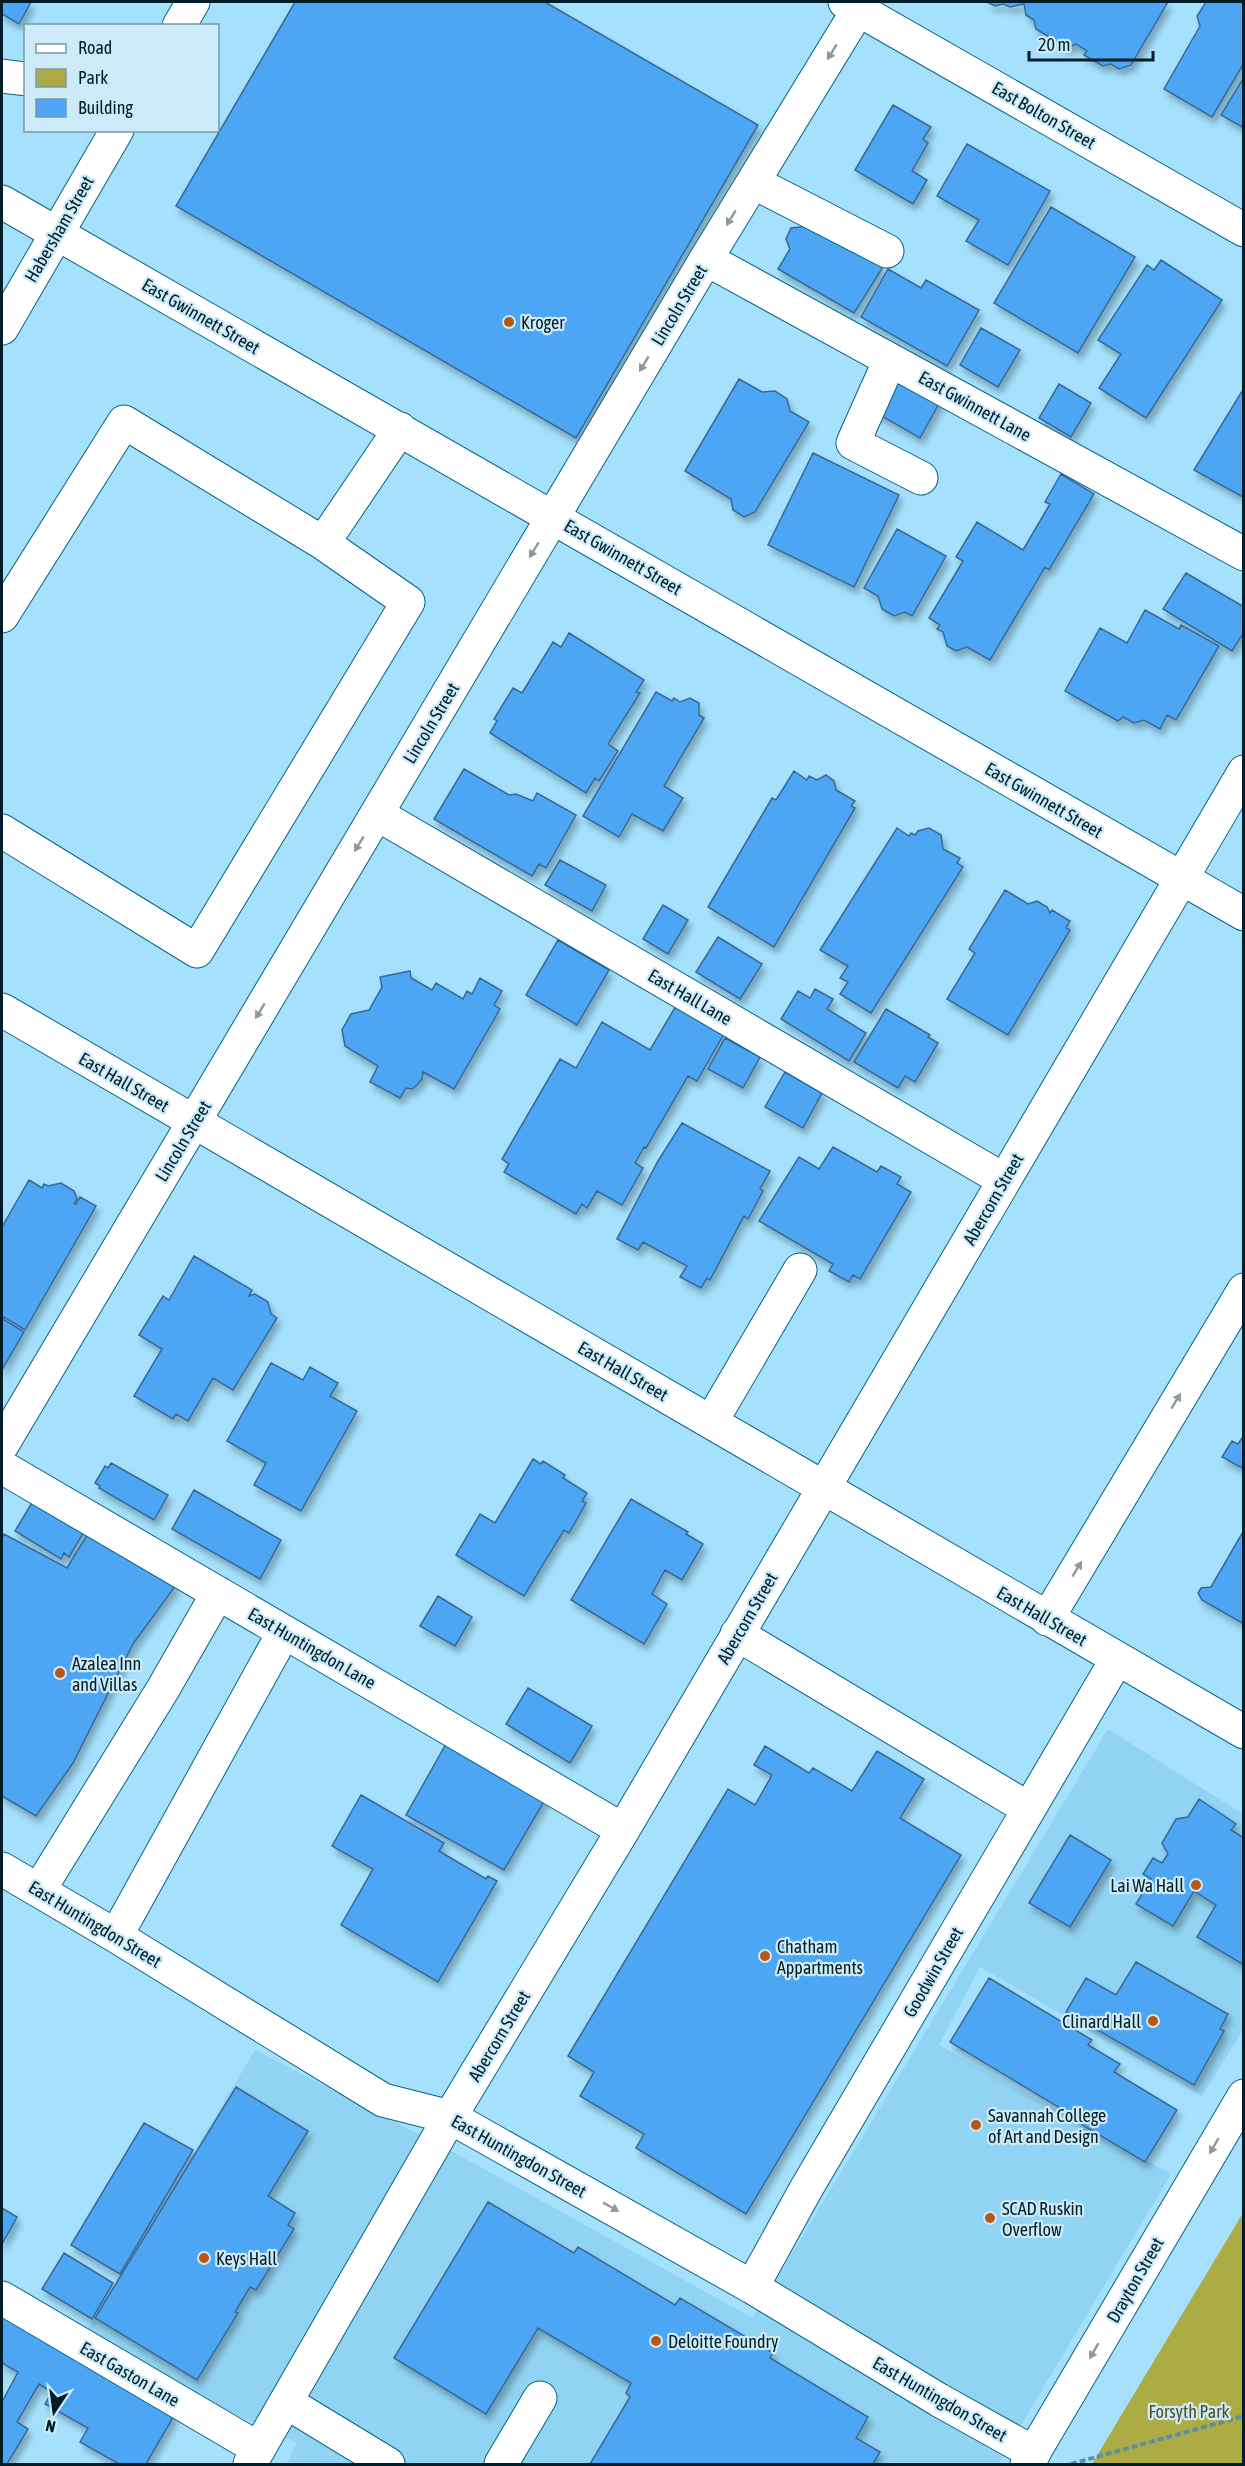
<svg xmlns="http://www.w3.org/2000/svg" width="1245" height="2466" font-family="'Asap Condensed',sans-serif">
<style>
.built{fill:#91d3f2}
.green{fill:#adab43}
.building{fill:#4ea6f4;stroke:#386996;stroke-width:1.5;filter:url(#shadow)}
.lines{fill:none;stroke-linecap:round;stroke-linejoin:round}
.minor-casing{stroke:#056482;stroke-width:35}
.major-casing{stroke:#056482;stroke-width:35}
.path{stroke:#5f8ea3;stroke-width:4;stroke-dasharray:6 3;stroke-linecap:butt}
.minor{stroke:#fff;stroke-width:33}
.major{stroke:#fff;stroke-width:33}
.oneway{fill:#8c999f}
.poi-dot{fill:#b75616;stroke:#cceaf7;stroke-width:2}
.labels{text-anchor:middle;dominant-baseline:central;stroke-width:4.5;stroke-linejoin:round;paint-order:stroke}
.street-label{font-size:18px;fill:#001d29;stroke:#cceaf7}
.poi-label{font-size:18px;fill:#001d29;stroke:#cceaf7;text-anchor:start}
.park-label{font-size:18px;fill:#515020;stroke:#cceaf7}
</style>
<defs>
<filter id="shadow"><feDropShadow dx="3.5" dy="6" stdDeviation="3" flood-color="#0004"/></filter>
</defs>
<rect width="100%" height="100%" fill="#a5e1fd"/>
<path class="built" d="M1108,1729L1243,1814V2030L1202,2096L980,1967L939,2045L1171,2174L998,2464H286L297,2443L225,2409L83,2336L255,2050L455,2153L753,2318Z"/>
<path class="green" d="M1243,2213V2464H1092Z"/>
<path class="building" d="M2,2H31L19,24L2,14Z
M295,2H545L758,125L576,438L176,206Z
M987,2H1168L1131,65L1119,69L1111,64L1103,66L1084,55L1087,51L1076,44L1068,48L1036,29L1034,20L1026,15L1024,4L1010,7L1003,4L995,6Z
M1206,2H1244V63L1212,117L1164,89L1200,26L1197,16Z
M1244,77V128L1221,115Z
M893,105L931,127L923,139L928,143L912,171L927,180L913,204L855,170Z
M967,144L1050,191L1008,265L966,241L979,220L937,196Z
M1051,207L1135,257L1078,353L994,303Z
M805,222L883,267L854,313L778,269L790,249L786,239L791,228L801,227Z
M1161,260L1222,300L1146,418L1099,388L1121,354L1098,340L1147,265L1154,270Z
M888,269L921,288L926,280L979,310L947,366L861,317Z
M981,328L1020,350L998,387L960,365Z
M895,374L941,400L920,438L873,411Z
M739,379L762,392L775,391L787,399L790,411L809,422L755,512L744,517L733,510L731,499L685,471Z
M1059,384L1091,403L1071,437L1039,418Z
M1244,388V496L1243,497L1194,470Z
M813,453L899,495L854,587L768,545Z
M1061,474L1094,494L1049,570L1045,567L990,660L967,647L956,651L947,646L943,632L937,629L940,625L929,618L963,561L956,557L977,522L1023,550L1050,504L1045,502Z
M897,529L946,556L912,616L905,612L894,616L882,609L878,596L864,588Z
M1186,573L1244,607V632L1232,651L1163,609Z
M1145,610L1179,629L1181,625L1219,646L1176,720L1167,715L1160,729L1144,720L1134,723L1123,717L1118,721L1065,691L1100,628L1127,643Z
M569,633L644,680L636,692L640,693L608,744L618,751L599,781L595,778L586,793L490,733L497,721L494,719L513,688L522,693L553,642L561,647Z
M656,692L672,701L674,698L680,702L690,698L699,703V715L704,718L664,786L683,798L663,831L632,814L619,837L583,816Z
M464,769L509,795L516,794L533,801L537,793L576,815L546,868L539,864L532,876L434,819Z
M794,771L807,780L809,776L817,780L826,775L834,781L836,790L855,801L851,806L855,808L774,947L708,907L772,798L776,800Z
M897,828L909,836L911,833L915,835L918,831L929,828L941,835L943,849L960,858L957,863L963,867L871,1013L840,994L848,982L840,978L848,966L820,950Z
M560,860L606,885L592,911L545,885Z
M1005,890L1028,904L1037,901L1047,907L1050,913L1052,910L1070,921L1066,928L1070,930L1008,1035L947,999L975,953L969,949Z
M663,905L688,920L668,954L643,939Z
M718,937L762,964L740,999L696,972Z
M558,940L609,970L577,1025L526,995Z
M410,971L411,978L432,990L436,983L463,999L467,991L472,994L480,978L502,991L494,1005L500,1009L454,1089L423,1072L422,1079L417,1085L412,1089L406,1088L400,1098L370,1082L378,1066L345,1046L342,1030L351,1014L369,1010L382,987L380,977Z
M815,989L833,999L827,1009L866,1033L849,1061L781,1019L798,991L810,998Z
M677,1004L725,1032L697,1081L688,1076L646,1148L644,1147L635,1163L643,1168L622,1205L597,1191L587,1208L582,1204L576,1214L504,1172L509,1164L502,1159L560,1059L576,1068L602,1022L650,1050Z
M886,1009L930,1035L928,1037L938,1043L915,1082L905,1076L898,1088L854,1062Z
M725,1038L760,1057L743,1088L708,1069Z
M785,1072L822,1093L803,1128L765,1107Z
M682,1123L770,1171L760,1189L763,1191L748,1219L744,1216L710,1280L707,1278L701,1288L680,1277L687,1266L643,1242L638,1250L617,1239L658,1161Z
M833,1147L877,1172L881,1166L901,1177L897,1184L911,1192L860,1279L853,1275L849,1282L829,1271L833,1264L759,1221L799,1157L819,1169Z
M29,1180L42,1188L44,1184L48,1186L61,1183L74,1191L77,1199L74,1203L76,1204L80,1197L96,1206L25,1330L4,1317L3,1319L24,1332L2,1370V1227Z
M194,1256L252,1290L249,1296L255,1294L268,1302L271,1314L277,1318L233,1390L213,1378L188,1421L176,1414L173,1419L134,1396L162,1349L139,1335L163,1296L169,1300Z
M271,1363L303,1380L310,1367L338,1383L330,1396L357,1411L301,1511L254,1485L266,1463L227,1441Z
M1244,1435V1469L1222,1457L1232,1441L1238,1444Z
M533,1459L541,1464L543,1461L565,1475L563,1478L587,1493L582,1501L586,1503L569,1533L564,1530L524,1596L456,1555L480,1514L495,1523Z
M111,1463L168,1495L154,1520L99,1488L100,1486L95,1483L105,1466L108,1468Z
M194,1490L281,1540L260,1579L172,1529Z
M36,1496L85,1530L69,1557L64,1553L61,1559L15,1531Z
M631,1499L688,1532L686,1534L703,1544L682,1580L665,1570L652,1594L667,1604L644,1644L571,1600Z
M1244,1530V1624L1202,1600L1198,1593L1201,1588L1211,1587Z
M89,1532L176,1585L133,1644L73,1763L36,1816L2,1796V1538L4,1534L67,1568Z
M438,1596L472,1617L455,1646L420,1626Z
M528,1688L592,1726L570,1763L506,1724Z
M451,1735L550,1791L504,1870L406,1815Z
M765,1746L809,1773L813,1768L852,1791L877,1751L924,1779L900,1818L961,1855L746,2214L636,2148L644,2134L580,2096L594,2072L568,2056L728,1789L755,1805L772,1775L754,1765Z
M361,1795L444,1843L439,1851L486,1879L488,1876L497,1881L438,1982L341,1925L373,1869L332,1846Z
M1199,1799L1236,1824L1231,1830L1244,1838V1965L1197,1937L1216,1905L1194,1891L1173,1926L1136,1904L1151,1879L1143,1874L1153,1858L1162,1863L1168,1854L1162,1843L1176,1819L1188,1817Z
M1070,1835L1111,1860L1070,1927L1029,1903Z
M1136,1962L1228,2014L1220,2029L1224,2031L1194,2085L1066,2012L1086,1978L1116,1995Z
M989,1978L1092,2040L1088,2045L1120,2064L1114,2072L1177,2110L1145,2162L1079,2123L1080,2120L950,2042Z
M236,2087L308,2131L268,2196L295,2213L288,2225L294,2229L256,2290L250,2287L235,2312L238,2313L197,2380L95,2318Z
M144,2123L193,2150L120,2274L71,2245Z
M488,2202L574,2253L578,2247L675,2305L680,2298L773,2353L770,2358L868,2417L856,2438L880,2452L873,2464H590L630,2397L626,2393L631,2383L538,2328L486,2414L394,2358Z
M2,2208L17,2217L2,2244Z
M64,2253L113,2283L92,2319L42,2289Z
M2,2315L175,2414L146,2464H119L80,2442L88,2428L45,2404L52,2392L39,2384L17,2422L28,2429L7,2464H2V2402L18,2372L2,2363Z"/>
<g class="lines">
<g class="minor-casing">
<path id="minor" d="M845,2L1244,230
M179,26L193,2
M2,76L26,79
M753,182L887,251
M706,259L1244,554
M2,328L117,130
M890,360L853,443L921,478
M323,543L400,429
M2,616L124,422L323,543L408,602L197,951L2,831
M377,814L1004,1180
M2,1010L1244,1732
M711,1422L800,1270
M2,1445L706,259L863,2
M2,1467L623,1830
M1047,1619L1244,1290
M737,1634L1029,1809
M2,1869L116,1936L383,2100L450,2117L752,2287L939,2400L1034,2453
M39,1890L163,1689L218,1593
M116,1936L284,1632
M752,2287L806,2189L1117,1659
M2,2298L259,2449
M286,2402L388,2464
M250,2464L450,2117L623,1830L1244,772
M501,2464L540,2398"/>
</g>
<g class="major-casing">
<path id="major" d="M2,202L1244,914
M1027,2464L1244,2096"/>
</g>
<path class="path" d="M1071,2464L1244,2416"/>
<use href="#minor" class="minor"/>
<use href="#major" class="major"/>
</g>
<defs><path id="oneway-solid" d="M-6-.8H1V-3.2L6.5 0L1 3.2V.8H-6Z" transform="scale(1.5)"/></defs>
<g class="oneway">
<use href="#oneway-solid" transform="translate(832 52) rotate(121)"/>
<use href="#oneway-solid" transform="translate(731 218) rotate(121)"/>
<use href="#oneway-solid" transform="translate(644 364) rotate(121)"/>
<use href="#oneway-solid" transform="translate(534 550) rotate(121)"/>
<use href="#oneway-solid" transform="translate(359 844) rotate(121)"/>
<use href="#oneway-solid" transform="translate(260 1011) rotate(121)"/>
<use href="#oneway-solid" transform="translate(1176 1401) rotate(-59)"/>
<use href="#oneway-solid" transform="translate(1077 1569) rotate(-59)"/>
<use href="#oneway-solid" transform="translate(1214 2146) rotate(120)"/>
<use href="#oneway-solid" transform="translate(611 2207) rotate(29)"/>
<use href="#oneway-solid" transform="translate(1094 2351) rotate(120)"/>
</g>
<g class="poi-dot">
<circle cx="509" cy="322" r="6"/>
<circle cx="60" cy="1673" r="6"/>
<circle cx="1196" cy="1885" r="6"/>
<circle cx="765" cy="1956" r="6"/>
<circle cx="1153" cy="2021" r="6"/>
<circle cx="976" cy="2125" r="6"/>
<circle cx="990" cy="2218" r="6"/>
<circle cx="204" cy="2258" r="6"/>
<circle cx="656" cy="2341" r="6"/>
</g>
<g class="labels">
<g class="street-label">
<text transform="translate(1044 115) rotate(30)">East Bolton Street</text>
<text transform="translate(59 229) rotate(-60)">Habersham Street</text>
<text transform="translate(679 305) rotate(-59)">Lincoln Street</text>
<text transform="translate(201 316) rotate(30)">East Gwinnett Street</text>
<text transform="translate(975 406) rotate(29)">East Gwinnett Lane</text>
<text transform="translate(623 557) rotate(30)">East Gwinnett Street</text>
<text transform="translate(431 723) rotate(-59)">Lincoln Street</text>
<text transform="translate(1044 800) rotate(30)">East Gwinnett Street</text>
<text transform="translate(690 997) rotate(30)">East Hall Lane</text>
<text transform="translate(124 1082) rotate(30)">East Hall Street</text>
<text transform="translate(183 1141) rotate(-59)">Lincoln Street</text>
<text transform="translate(993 1199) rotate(-60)">Abercorn Street</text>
<text transform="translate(623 1371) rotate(30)">East Hall Street</text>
<text transform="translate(1042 1616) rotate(30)">East Hall Street</text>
<text transform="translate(747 1618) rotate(-60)">Abercorn Street</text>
<text transform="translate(312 1648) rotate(30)">East Huntingdon Lane</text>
<text transform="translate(95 1924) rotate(31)">East Huntingdon Street</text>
<text transform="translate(933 1972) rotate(-60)">Goodwin Street</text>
<text transform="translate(499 2036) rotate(-59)">Abercorn Street</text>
<text transform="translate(519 2156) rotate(29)">East Huntingdon Street</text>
<text transform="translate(1135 2280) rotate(-60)">Drayton Street</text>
<text transform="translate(130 2374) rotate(30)">East Gaston Lane</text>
<text transform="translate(940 2399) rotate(30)">East Huntingdon Street</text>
</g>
<g class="poi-label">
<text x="521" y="322">Kroger</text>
<text x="72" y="1663">Azalea Inn<tspan x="72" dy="21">and Villas</tspan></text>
<text x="1184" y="1885" text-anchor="end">Lai Wa Hall</text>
<text x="777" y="1946">Chatham<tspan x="777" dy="21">Appartments</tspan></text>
<text x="1141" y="2021" text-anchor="end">Clinard Hall</text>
<text x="988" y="2115">Savannah College<tspan x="988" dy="21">of Art and Design</tspan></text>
<text x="1002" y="2208">SCAD Ruskin<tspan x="1002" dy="21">Overflow</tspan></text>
<text x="216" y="2258">Keys Hall</text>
<text x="668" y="2341">Deloitte Foundry</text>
</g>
<g class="park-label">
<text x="1189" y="2411">Forsyth Park</text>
</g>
</g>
<rect width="1245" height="2466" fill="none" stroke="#001d29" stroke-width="6"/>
<rect x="24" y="24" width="195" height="108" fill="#cceaf7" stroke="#7a98a5" stroke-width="1.5"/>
<rect x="36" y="44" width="30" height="9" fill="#ffffff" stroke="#7a98a5" stroke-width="1.5"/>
<text x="78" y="54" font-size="18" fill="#001d29">Road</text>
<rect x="36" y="69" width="30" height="18" fill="#adab43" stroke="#7a98a5" stroke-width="1.5"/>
<text x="78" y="84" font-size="18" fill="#001d29">Park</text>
<rect x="36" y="99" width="30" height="18" fill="#4ea6f4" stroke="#7a98a5" stroke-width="1.5"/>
<text x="78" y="114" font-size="18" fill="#001d29">Building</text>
<g transform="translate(54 2412) rotate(193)" stroke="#cceaf7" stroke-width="4.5" paint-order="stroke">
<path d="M0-4.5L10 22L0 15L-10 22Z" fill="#001d29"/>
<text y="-9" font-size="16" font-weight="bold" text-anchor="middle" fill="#001d29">N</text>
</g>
<path d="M1029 51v9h124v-9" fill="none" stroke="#001d29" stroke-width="3"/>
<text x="1038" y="51" font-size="18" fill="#001d29" stroke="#cceaf7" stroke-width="4.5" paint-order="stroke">20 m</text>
</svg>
